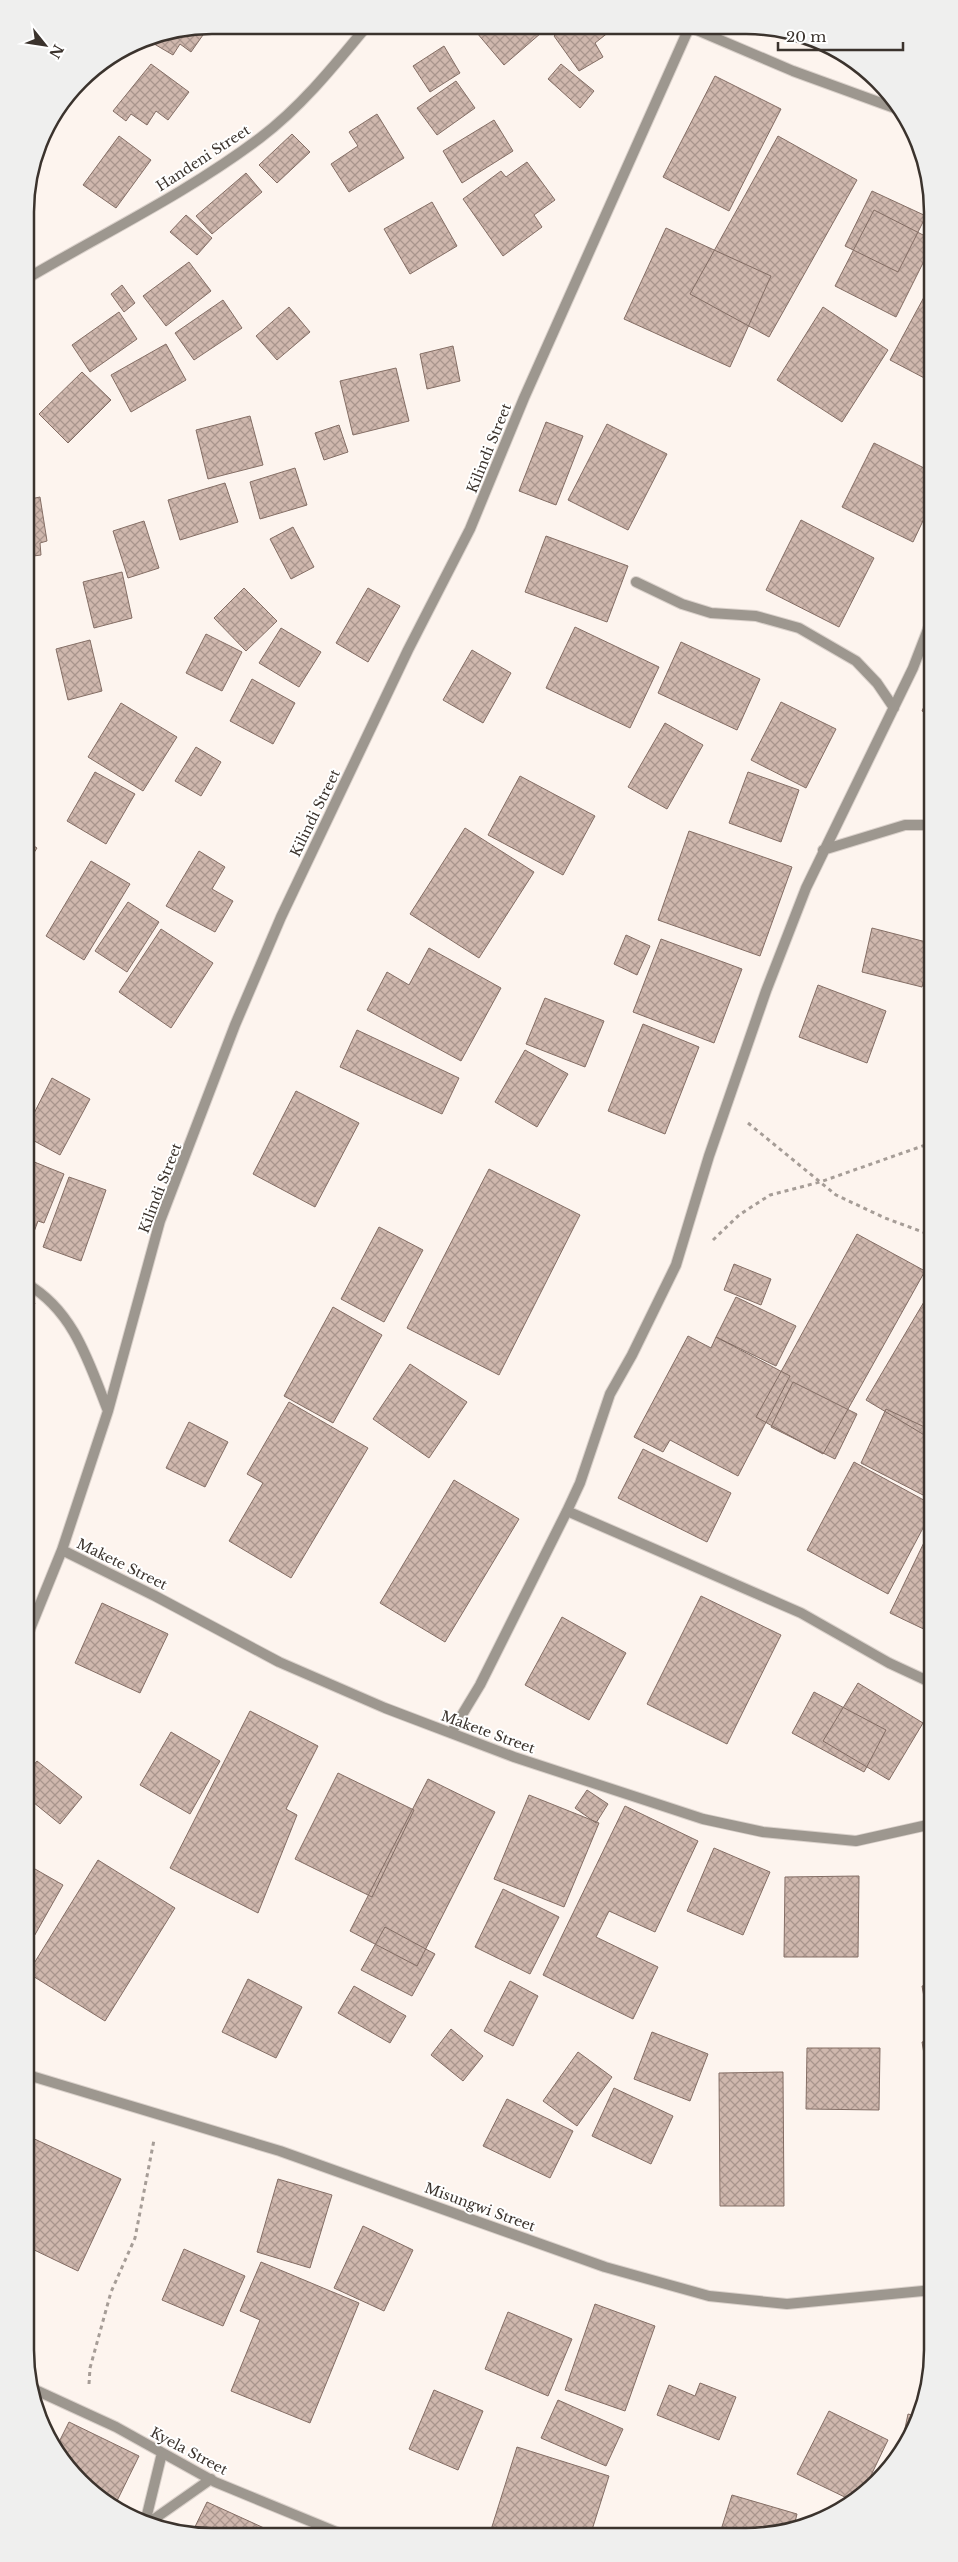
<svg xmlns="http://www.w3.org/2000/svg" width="958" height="2562" font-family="'Libre Baskerville',serif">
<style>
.building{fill:url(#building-cross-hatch);stroke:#846e65}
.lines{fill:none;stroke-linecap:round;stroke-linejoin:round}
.minor-casing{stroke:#dad1cb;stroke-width:12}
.path{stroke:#a69d97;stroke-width:3;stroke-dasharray:4 4;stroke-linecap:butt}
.minor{stroke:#9d978f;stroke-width:10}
.labels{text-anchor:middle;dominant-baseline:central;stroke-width:4;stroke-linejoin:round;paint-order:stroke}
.street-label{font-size:14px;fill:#3b332d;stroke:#fff}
.rim{fill:none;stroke:#3b332d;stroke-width:2.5}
</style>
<defs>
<pattern id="building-cross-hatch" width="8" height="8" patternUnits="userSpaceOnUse" patternTransform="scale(1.25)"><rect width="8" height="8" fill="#cfb7ad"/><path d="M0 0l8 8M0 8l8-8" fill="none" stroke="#a9958d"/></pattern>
</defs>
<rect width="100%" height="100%" fill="#fdf4ee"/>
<path class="building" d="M210,25L191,52L180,44L173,55L144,38Z
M484,27H548L504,65L477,33Z
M563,27L614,28L595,43L603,57L579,71L554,36Z
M444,46L460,73L430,92L413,66Z
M151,64L189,92L168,120L156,111L147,125L131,114L126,121L113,111Z
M561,64L594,91L580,108L548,79Z
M715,76L781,109L729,211L663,177Z
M456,81L475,108L437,135L417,108Z
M377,114L404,158L349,192L331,164L358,146L349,132Z
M494,120L513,151L462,183L443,151Z
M292,134L310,152L277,183L259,165Z
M119,136L151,160L116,208L83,185Z
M778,136L857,180L769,337L690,294Z
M527,162L555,200L534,215L542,227L503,256L463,199L501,171L506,177Z
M246,173L262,192L212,234L196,216Z
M872,191L926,216L898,272L845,246Z
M432,202L457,246L410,274L384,229Z
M874,210L929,238V251L896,317L835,286Z
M186,215L212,238L197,255L170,232Z
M666,228L771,276L730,367L624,319Z
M189,262L211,291L166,326L143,296Z
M122,285L135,303L124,312L111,294Z
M930,286V381L890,360Z
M223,300L242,328L194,360L175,333Z
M289,307L310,332L277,360L256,336Z
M823,307L888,350L842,422L777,380Z
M119,312L137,339L90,372L72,345Z
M166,344L186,380L131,412L111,375Z
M453,346L460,381L427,389L420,354Z
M396,368L409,421L353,435L340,381Z
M82,372L111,400L68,443L39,414Z
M250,416L263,465L208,479L196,430Z
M546,422L583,436L556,505L519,491Z
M607,424L667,454L628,530L568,500Z
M339,425L348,452L324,460L315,433Z
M874,443L930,471V506L913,542L842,507Z
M295,468L307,505L260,519L250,482Z
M225,483L238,522L180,540L168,500Z
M40,497L47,541L40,543L41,555L26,557V500Z
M801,520L874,558L839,627L766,590Z
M144,521L159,568L128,578L113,531Z
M293,527L314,567L291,579L270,539Z
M546,536L628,566L607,622L525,592Z
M122,572L132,618L94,628L83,582Z
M244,588L277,621L246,651L214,618Z
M368,588L400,606L368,662L336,643Z
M575,627L659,667L630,728L546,688Z
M281,628L321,652L299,687L259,663Z
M206,634L242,652L222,691L186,673Z
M90,640L102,691L68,700L56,649Z
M681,642L760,679L737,730L658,693Z
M472,650L511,673L483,723L443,700Z
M252,679L295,703L273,744L230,721Z
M930,693V715L922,711Z
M781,702L836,729L806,788L751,760Z
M121,703L177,737L143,791L88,757Z
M665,723L703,745L667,809L628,787Z
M196,747L221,762L201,796L175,781Z
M95,772L135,794L106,844L67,821Z
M748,772L799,790L781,842L729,823Z
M520,776L595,816L563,875L488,835Z
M465,828L534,872L479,958L410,914Z
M689,831L792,867L760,956L658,920Z
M26,841L37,848L26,865Z
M199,851L225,867L212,889L233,901L215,932L166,906Z
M91,861L130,884L84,960L46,936Z
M128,902L159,922L127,972L95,951Z
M872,928L930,943L931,954L922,987L862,972Z
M161,929L213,963L171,1028L119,992Z
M626,935L650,946L637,975L614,964Z
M661,939L742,969L714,1043L633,1012Z
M429,948L501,988L461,1061L367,1010L387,972L409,985Z
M818,985L886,1011L867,1063L799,1037Z
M545,998L604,1021L585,1067L526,1044Z
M643,1024L699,1047L665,1134L608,1111Z
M357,1030L459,1078L442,1114L340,1067Z
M525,1050L568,1074L537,1127L495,1102Z
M52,1078L90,1099L60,1155L27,1137V1127Z
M296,1091L359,1123L315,1207L253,1174Z
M27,1159L64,1174L44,1223L38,1221L31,1240L27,1239Z
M489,1169L580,1215L499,1375L407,1328Z
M69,1177L106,1190L81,1261L43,1247Z
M379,1227L423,1250L384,1322L341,1299Z
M857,1234L925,1271L823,1454L756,1417Z
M734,1264L771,1279L761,1305L724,1290Z
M931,1290V1439L866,1400Z
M736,1297L796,1326L776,1366L716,1337Z
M27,1299L35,1303L27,1319Z
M333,1307L382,1335L333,1423L284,1396Z
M688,1336L711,1348L716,1337L790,1376L738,1476L670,1440L663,1452L634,1437Z
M410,1364L467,1402L429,1458L373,1419Z
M793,1382L857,1414L835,1459L771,1427Z
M289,1402L368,1448L291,1578L229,1541L263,1483L247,1474Z
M886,1409L931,1430V1477L923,1495L861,1463Z
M189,1422L228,1442L205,1487L166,1468Z
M643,1449L731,1493L707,1542L618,1498Z
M854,1462L931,1504V1513L888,1594L807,1550Z
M454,1480L519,1519L445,1642L380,1603Z
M931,1528L932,1633L890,1613Z
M701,1596L781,1635L727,1744L647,1704Z
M102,1603L168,1634L140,1693L75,1663Z
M562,1617L626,1653L589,1720L525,1685Z
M858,1683L923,1723L889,1780L823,1741Z
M814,1692L886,1730L864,1772L792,1733Z
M250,1711L318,1746L286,1809L297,1815L258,1913L170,1868Z
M171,1732L220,1761L190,1814L140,1785Z
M37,1761L82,1797L60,1824L28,1798V1772Z
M338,1773L414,1810L372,1897L295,1859Z
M428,1779L495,1812L417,1966L350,1931Z
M587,1790L608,1804L596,1823L575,1808Z
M529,1795L599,1823L564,1907L494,1879Z
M625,1806L698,1841L655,1932L609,1911L596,1937L658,1967L633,2019L543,1975Z
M714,1848L770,1872L743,1935L687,1911Z
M98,1860L175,1908L105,2021L28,1973Z
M28,1865L63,1885L28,1947Z
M859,1876L858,1957H784L785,1877Z
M503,1889L559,1917L530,1974L475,1947Z
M385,1927L435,1954L412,1996L361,1970Z
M248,1979L302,2007L276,2058L222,2032Z
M510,1981L538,1996L513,2046L484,2031Z
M932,1984V2023L929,2024L922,1986Z
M354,1986L406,2016L390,2043L338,2013Z
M451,2029L483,2056L463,2081L431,2055Z
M652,2032L708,2054L690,2101L634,2079Z
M932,2040V2101L922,2042Z
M807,2048H880L879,2110L806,2109Z
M578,2052L612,2077L577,2126L543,2101Z
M783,2072L784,2206H720L719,2073Z
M614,2088L673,2116L651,2164L592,2136Z
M507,2099L573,2131L550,2178L483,2146Z
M28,2136L121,2179L78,2271L28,2247Z
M278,2179L332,2195L310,2268L257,2252Z
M363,2226L413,2250L384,2311L334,2288Z
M184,2249L245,2276L223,2326L162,2300Z
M261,2262L359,2303L310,2423L231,2391L260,2320L240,2311Z
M595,2304L655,2326L625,2411L565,2390Z
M508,2312L572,2339L548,2396L485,2369Z
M700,2383L736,2397L719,2440L657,2415L669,2385L695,2396Z
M434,2390L483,2411L458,2470L409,2449Z
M558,2400L623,2429L606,2466L541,2438Z
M829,2411L888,2440L862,2494L853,2501L797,2474Z
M908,2414L920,2417L900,2452Z
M69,2422L139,2456L114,2507L80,2482L55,2450Z
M517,2447L609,2476L591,2533H490Z
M732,2495L797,2514L793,2530L783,2533H720Z
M207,2502L275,2533H192Z"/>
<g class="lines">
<g class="minor-casing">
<path id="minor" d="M692,28L793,71L903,111
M26,279C104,233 187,193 260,138C301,107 334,66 367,26
M636,582L682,604L711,613L756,616L799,628L856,661L877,683L894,708
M823,850L905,825H930
M27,1284C74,1311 89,1363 108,1411
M567,1511L801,1613L889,1663L932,1683
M62,1550L155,1596L279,1662L385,1708L514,1757L703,1819L763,1832L856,1841L932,1824
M28,1634L62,1550L108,1411L160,1221L235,1025L281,917L408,650L470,529L524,398L689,28
M451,1733L480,1685L567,1511L580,1483L610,1394L632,1355L676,1265L709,1156L766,991L806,888L913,668L930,624
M28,2075L280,2151L605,2267L709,2296L787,2304L933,2290
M29,2387L116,2427L215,2482L339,2533
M145,2523L162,2453
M147,2524L211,2479"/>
</g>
<path class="path" d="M748,1123L836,1195L885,1218L931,1235
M713,1240L739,1215L770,1195L820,1182L931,1143
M89,2384L90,2368L111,2292L135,2238L154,2140"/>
<use href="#minor" class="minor"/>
</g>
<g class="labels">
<g class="street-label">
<text transform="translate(203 158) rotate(-33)">Handeni Street</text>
<text transform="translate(489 448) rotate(-68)">Kilindi Street</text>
<text transform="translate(315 813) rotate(-64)">Kilindi Street</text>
<text transform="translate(160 1188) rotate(-69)">Kilindi Street</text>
<text transform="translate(122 1564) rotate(26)">Makete Street</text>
<text transform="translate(488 1732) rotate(20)">Makete Street</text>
<text transform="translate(480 2207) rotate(20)">Misungwi Street</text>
<text transform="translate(189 2451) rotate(28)">Kyela Street</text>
</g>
</g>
<path d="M0 0H958V2562H0ZM212 34H746A178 178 0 0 1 924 212V2350A178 178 0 0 1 746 2528H212A178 178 0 0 1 34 2350V212A178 178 0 0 1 212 34Z" fill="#efefee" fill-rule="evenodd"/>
<path class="rim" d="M212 34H746A178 178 0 0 1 924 212V2350A178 178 0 0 1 746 2528H212A178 178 0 0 1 34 2350V212A178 178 0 0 1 212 34Z"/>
<g transform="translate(45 45) rotate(120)" stroke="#ffffff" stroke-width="4" paint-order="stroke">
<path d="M0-4L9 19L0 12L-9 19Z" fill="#3b332d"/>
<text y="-8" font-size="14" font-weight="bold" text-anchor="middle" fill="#3b332d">N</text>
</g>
<path d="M778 42v8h125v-8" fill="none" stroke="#3b332d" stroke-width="2.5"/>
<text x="786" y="42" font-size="15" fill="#3b332d" stroke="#ffffff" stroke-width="4" paint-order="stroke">20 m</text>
</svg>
